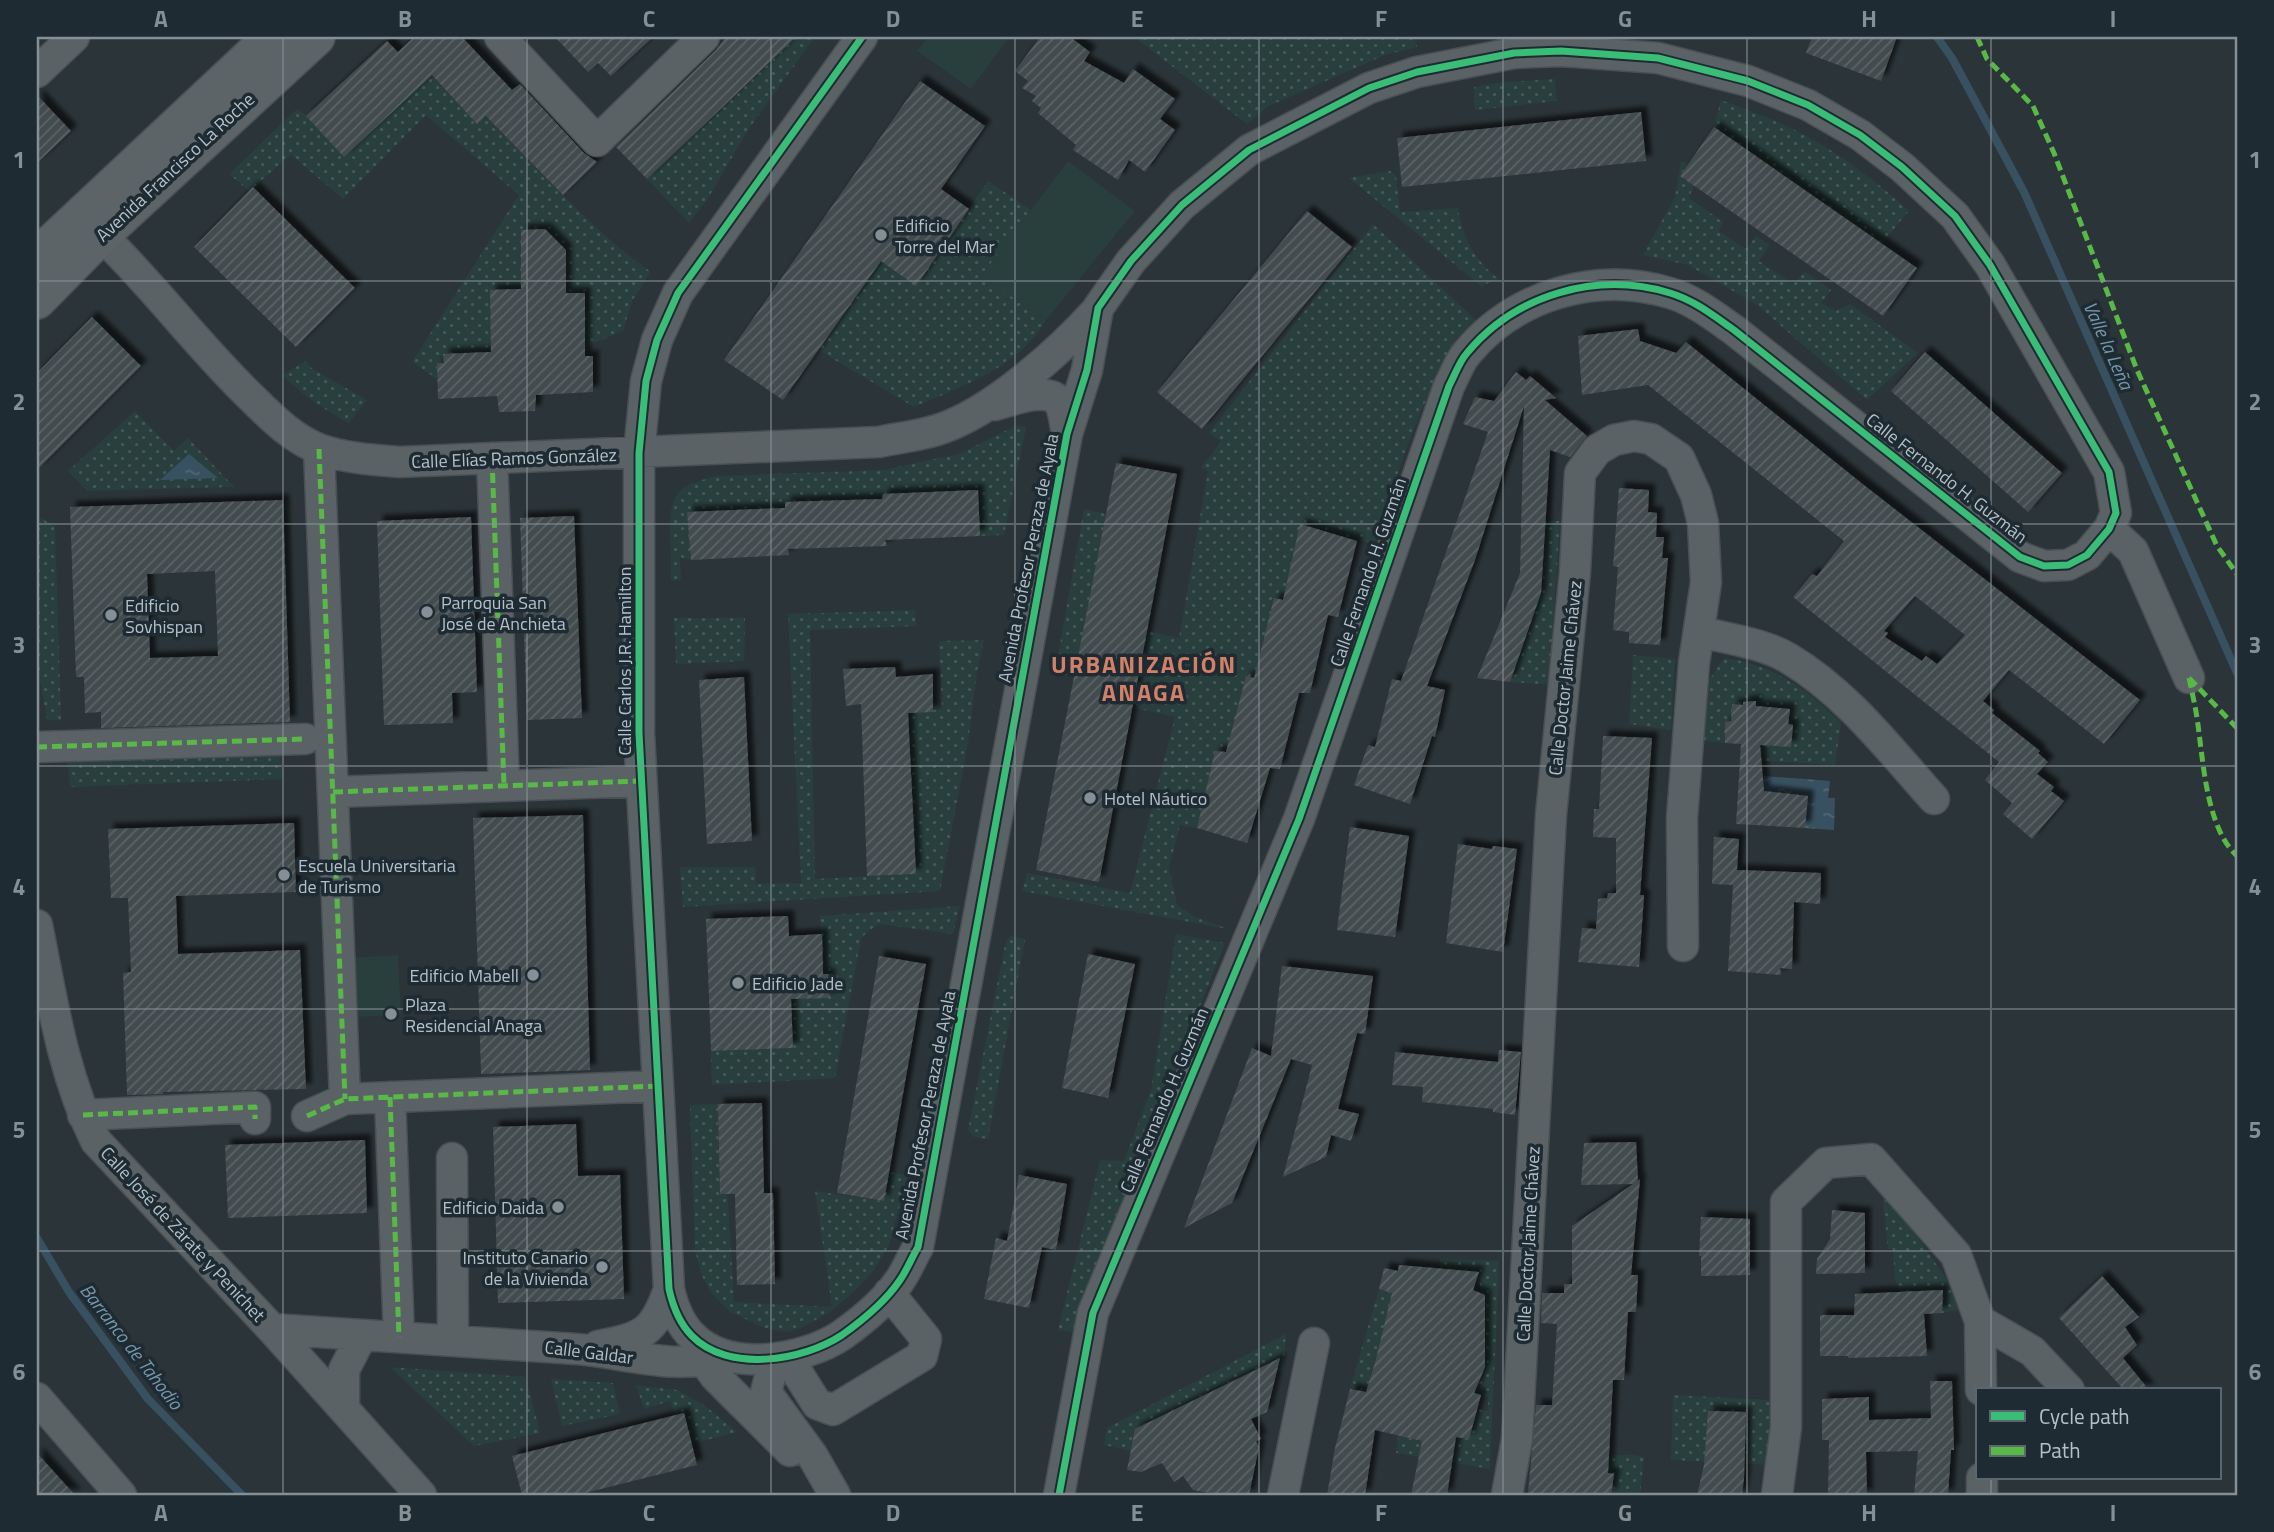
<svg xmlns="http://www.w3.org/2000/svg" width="2274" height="1532" font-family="'Titillium Web',sans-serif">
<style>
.park{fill:#283f3d}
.garden{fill:url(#garden-dots)}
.water{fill:url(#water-ripples)}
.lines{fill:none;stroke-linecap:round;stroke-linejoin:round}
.stream{stroke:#385161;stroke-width:8}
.building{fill:url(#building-hatch);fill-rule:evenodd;filter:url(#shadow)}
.minor-casing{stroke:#494f53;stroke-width:33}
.major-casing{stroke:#495055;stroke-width:40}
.minor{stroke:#5b6266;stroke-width:30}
.major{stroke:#5d6468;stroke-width:37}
.quiet{stroke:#58b947;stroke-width:5;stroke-dasharray:10 5;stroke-linecap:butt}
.cycleway-casing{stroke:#1e2b33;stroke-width:11}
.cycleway{stroke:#3abd76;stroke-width:7}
.grid{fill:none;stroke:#859096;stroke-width:2;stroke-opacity:0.55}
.poi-dot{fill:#859096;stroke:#1e2b33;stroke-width:2.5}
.labels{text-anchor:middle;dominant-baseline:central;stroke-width:7;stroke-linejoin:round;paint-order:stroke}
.street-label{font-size:18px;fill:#b5c1c9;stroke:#1e2b33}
.poi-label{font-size:18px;fill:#b5c1c9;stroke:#1e2b33;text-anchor:start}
.water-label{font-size:19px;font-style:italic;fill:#7697ab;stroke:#1e2b33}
.district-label{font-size:24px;font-weight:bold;letter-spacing:2px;fill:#d28067;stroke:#1e2b33}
.neatline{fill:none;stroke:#859096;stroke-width:2.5}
.grid-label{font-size:23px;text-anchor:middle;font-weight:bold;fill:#859096}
</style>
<defs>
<pattern id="garden-dots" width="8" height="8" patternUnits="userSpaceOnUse" patternTransform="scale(1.75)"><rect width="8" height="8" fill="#283f3d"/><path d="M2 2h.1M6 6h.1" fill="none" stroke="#455958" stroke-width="1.8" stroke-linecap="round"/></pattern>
<pattern id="water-ripples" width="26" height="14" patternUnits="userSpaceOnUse" patternTransform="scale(1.75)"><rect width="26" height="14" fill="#385161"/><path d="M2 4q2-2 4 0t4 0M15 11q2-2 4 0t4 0" fill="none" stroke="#536876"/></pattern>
<pattern id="building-hatch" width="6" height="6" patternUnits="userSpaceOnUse" patternTransform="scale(1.75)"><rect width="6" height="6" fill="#434b4e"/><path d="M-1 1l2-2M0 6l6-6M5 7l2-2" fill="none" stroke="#5c6366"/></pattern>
<filter id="shadow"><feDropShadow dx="6" dy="-6" stdDeviation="2" flood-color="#0009"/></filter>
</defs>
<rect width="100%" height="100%" fill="#2b3438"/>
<path class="park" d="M928,37H1009L971,89L917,51Z
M1068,161L1135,211L1046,320L981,276Z
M398,955L401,1015L353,1017L351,958Z"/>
<path class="garden" d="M796,37H815L748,130L707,200L689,223L647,179Z
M1134,37H1414L1417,47L1385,55L1269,106L1247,124Z
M433,77L477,123L486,116C539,169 590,229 651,272L632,301L623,331L585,347L535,313L589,310V293H566V250L545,229L521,230V289L490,290L491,352L437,364V379L412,362L519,195L426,115L343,199L291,155L249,191L229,174L297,109L307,116L425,82Z
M1555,79L1557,101L1475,110L1474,87L1495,83Z
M1721,100C1744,109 1768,117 1791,128C1834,149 1874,179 1909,211L1882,243L1714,127Z
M1681,161L1688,164L1680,176L1694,185L1689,198L1723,222L1719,231L1746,249L1756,236L1770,245L1759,261L1793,284L1805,272L1831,290L1821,303L1836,311L1850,304L1918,353L1867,400L1757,305L1688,265L1643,255L1675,197Z
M1391,171L1396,176L1400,212L1458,208C1462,236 1476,263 1499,279L1481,286L1349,178Z
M988,181L1031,210L981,276L1046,320C1019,368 962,386 914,407L818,350L881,261L916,285Z
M1373,224L1478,322C1427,366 1397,480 1374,544L1301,524L1283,600L1275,598L1254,678L1246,677L1226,752L1215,751L1197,828L1180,825L1169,868L1177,905L1195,917L1228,929L1022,891L1027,873L1130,893L1175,717L1132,707L1136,687L1055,673L1084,509L1106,514L1079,655L1147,631L1179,638L1208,471L1201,468L1221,441L1209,433Z
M306,361L311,368L367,400L349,423C324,410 303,395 282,375Z
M135,411L174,451L188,438L234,487L87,491L68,471Z
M1017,425L1026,427L1004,535L980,536L977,490L883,494L882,499L786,502L785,508L687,512L691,560L680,558L681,580L671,581C671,564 671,548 670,531C670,491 679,486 716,476L883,470L959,454Z
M37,516L55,526L61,720H47L37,663Z
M1546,521H1560L1552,641L1553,685L1510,682L1541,593L1543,578H1536V569L1544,566Z
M915,610L916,626L810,630L815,879L915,874L908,713L942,709L939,641L984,640L977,672L968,743L940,891L683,907L680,867H755L756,884L801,883L788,614Z
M674,618H745L744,661L676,664Z
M1633,655L1675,659L1671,730L1629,724Z
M1724,658C1771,664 1808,689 1841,723L1835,765L1751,760L1753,745L1791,747L1793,725L1788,724L1790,709L1733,704L1731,721L1725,722V743L1704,741L1709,680Z
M281,754L283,779L70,787L67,760Z
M960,906L953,934L880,924L868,931L861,939L835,1078L712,1085L711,1051L793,1048L792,1009L748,1011L789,999L830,998L829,974H823L820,916Z
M1176,934L1225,943L1122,1203L1095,1285L1084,1334L1058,1330L1100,1160L1124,1161L1151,1090Z
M1011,936L1025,939L988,1139L974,1137L968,1130L1006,940Z
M718,1104L720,1194H727L728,1200L734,1302L832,1307L815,1191L883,1201L889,1172L908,1175L889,1245L874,1270L858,1288L830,1312L801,1328L787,1332L765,1328L730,1312L711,1293L702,1276L695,1251L690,1105Z
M1882,1191L1898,1208L1966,1308L1942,1313V1290L1900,1293L1895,1279L1893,1249H1888Z
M1440,1259L1499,1261L1490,1469L1396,1453L1398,1435L1446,1447L1450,1436L1469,1439L1477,1409L1488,1411V1397L1474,1393L1476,1386L1375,1359L1366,1392L1350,1389L1379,1289L1392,1293L1485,1350L1479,1272L1440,1268Z
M1286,1334L1283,1371L1276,1372L1271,1362L1136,1429L1131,1451L1104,1445L1107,1428Z
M390,1367L526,1377L540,1433L474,1446Z
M551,1379L613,1383L620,1414L562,1426Z
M636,1385L677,1390L704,1405L737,1432L691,1444L675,1416L670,1401L644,1409Z
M1673,1395L1770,1400L1768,1465L1671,1460Z
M1535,1454L1634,1455L1644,1457L1640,1495H1528L1529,1476Z"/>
<path class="water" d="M189,454L218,478L160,480Z
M1763,776L1830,781L1828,798H1835L1834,830L1805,828L1808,796L1764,791Z"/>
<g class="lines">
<path class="stream" d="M1937,37L1952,58L2024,192L2237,673
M37,1238L69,1292L148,1399L242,1495"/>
</g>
<path class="building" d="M414,37H462L512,90L520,84L584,153L597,162L563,195L486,116L477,124L432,75L344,157L306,116L387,41L398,52Z
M555,37H653L611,76L598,63L588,72Z
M726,37H796L647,179L616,147L716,50Z
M1040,37H1070L1090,52L1084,61L1124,83L1133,69L1175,99L1160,119L1175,130L1145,172L1129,160L1118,180L1073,150L1076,145L1038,113L1041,108L1032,101L1036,96L1022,88L1028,81L1015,71Z
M1812,37H1897L1881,81L1806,53Z
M920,81L985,126L941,189L969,209L916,286L881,261L783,400L724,360Z
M37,95L71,131L37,163Z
M1641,112L1646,161L1402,187L1397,138Z
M1714,127L1917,268L1883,316L1680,176Z
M253,187L355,288L296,347L194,247Z
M1307,211L1352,247L1202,429L1157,392Z
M545,229L566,250V293H585V356H593V392L536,395L535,411L499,412L497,396L438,399L437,363H444L443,354L491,352L490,290L521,289V230Z
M92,317L141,366L37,470V373Z
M1638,329L1640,341L1676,353L1686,342L1860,482L2140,700L2104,744L2009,670L1983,701L1994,710L1992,713L2040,751L2038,753L2048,762L2037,774L2054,787L2051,791L2064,801L2032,839L2003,814L2012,803L1985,780L1999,762L1793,597L1812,574L1817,576L1844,541L1648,385L1582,395L1578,336ZM1915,596L1965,635L1937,664L1926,656L1922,661L1885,637L1888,633L1884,631Z
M1925,352L2062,473L2028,512L1891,391Z
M1516,372L1526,380L1530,376L1556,398L1545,400L1587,436L1570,457L1550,450L1541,593L1510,682L1477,678L1520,573L1524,406L1475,560L1427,686L1445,690L1435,737L1432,736L1410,804L1354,785L1368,745L1375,747L1392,679L1401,681L1488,432L1463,424L1475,397L1494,401Z
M1116,463L1177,474L1099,882L1036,870Z
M1619,488L1649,490L1648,512L1657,513L1656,537H1664L1662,558H1668L1660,645L1629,643V632L1613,630L1618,567L1613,566Z
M978,490L980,536L885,540L887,546L788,549L789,555L691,560L687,512L785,508V502L882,499L883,494Z
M283,500L290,722L101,728V712L85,713L84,677H76L70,507ZM215,571L218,656L150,658L147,574Z
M574,516L582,718L527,720L520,518Z
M471,517L477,692L452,693L453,723L384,725L377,521Z
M1300,524L1357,541L1338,617L1328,615L1310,693H1299L1280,769L1270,768L1247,843L1197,828L1215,751L1226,752L1246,676L1254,678L1274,598L1283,600Z
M895,667L896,677L933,674V712L908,713L916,874L867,876L861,704L846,706L843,669Z
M744,677L752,841L707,844L699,680Z
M1756,701V706L1790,709L1788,724L1793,725L1791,747L1760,745L1764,791L1808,796L1805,828L1736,824L1741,744L1725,743V722L1731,721L1732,704L1743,705V702Z
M1603,736L1652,738L1640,895H1644L1639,967L1578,962L1582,928L1596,929L1598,899L1607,898L1608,893H1616V838L1593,837L1594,809H1599Z
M583,815L590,1070L481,1074L473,818Z
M294,823L296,892L176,896L178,954L300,950L306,1089L163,1092V1094L127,1095L123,973L131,972L128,898H111L108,829Z
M1350,827L1409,836L1395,937L1337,930Z
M1714,837L1739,839L1737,870L1821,873L1820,904L1794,902L1792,969L1780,968L1781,975L1728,971L1733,885L1712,884Z
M1458,844L1492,849L1493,846L1517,849L1503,952L1446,943Z
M788,916L789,936L822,934L823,974H829L830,998L791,999L793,1048L711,1051L706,919Z
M1088,954L1135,964L1108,1098L1062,1088Z
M879,956L926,964L884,1201L837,1193Z
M1282,966L1373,976L1365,1034L1357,1033L1338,1109L1359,1114L1351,1141L1331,1135L1326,1157L1283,1177L1312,1065L1291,1059L1232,1203L1184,1228L1252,1048L1271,1056Z
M1499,1050L1521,1052L1515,1115L1493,1112V1109L1422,1102L1423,1087L1392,1085L1395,1052L1498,1062Z
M762,1103L764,1193H773L775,1284L737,1285L735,1194H720L718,1104Z
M576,1124L578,1176L620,1175L624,1299L498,1303L493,1127Z
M365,1140L367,1213L228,1218L225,1145Z
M1636,1142L1638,1181L1640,1179L1631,1275H1638L1636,1312H1628L1624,1380H1613L1608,1473L1614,1474L1611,1495H1528L1536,1405H1552L1557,1324L1541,1323L1542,1293H1564V1284H1572V1226L1633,1184L1581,1185L1584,1143Z
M1019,1175L1067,1184L1056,1250L1042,1247L1029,1308L984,1299L996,1238L1007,1241Z
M1832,1210L1865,1213V1273L1816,1274L1817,1259L1830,1239Z
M1701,1217L1750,1219V1275L1701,1276V1256H1699Z
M1399,1265L1479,1272L1473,1290L1485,1295V1367L1474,1393L1481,1395L1469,1439L1456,1437L1447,1495H1411L1422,1441L1375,1430L1365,1495H1327L1335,1448L1350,1389L1366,1392L1376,1359L1392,1293L1379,1289L1384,1268L1398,1271Z
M2102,1276L2139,1317L2125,1327L2137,1345L2123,1358L2149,1390H2124L2059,1318Z
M1943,1290L1942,1313L1924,1314L1927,1356L1848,1358V1356H1820V1315H1854L1855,1294Z
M1280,1358L1267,1412L1251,1419L1261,1439L1256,1441L1259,1447L1249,1495H1221L1193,1490L1183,1476L1174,1482L1162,1463L1141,1472L1127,1470L1135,1429Z
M1930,1381H1952L1954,1450H1951L1948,1495H1914L1918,1451L1866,1452L1867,1495H1828L1829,1440H1822V1399L1869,1397V1420L1931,1418Z
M1708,1411L1746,1412L1744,1478L1742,1495H1697L1704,1465Z
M684,1413L697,1465L577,1495H522L512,1456Z
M37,1453L75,1495H37Z"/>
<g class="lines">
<g class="minor-casing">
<path id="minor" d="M500,37L597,141L704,37
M862,37L678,293L657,340L646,381L639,453V733L669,1289C673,1307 679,1323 692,1336C728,1373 803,1361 842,1335C863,1320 886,1301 900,1280C907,1270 912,1257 918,1247L1067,434L1087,370L1098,308L1131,261L1182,205L1249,150L1369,88L1417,72L1514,53L1561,51L1658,58L1748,81L1808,105L1860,135L1902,167L1955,216L1990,265L2109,472L2116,513L2109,529L2087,555L2068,565L2044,566L2020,557L1734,330C1714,316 1694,300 1670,293C1597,271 1516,294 1467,353C1459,362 1455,375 1449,386L1299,819L1093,1313L1059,1495
M37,72L74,37
M101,235C156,288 200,349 255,401C274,420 294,439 319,449C344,458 373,460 399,462L879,442C898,438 918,436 937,430C992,413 1060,351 1098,309
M995,405C1010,401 1049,386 1059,402C1064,410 1065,425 1067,434
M319,449L345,1099
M492,458L504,786
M2109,529L2133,551L2189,678
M1701,632C1729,639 1762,643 1788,658C1847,693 1889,749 1934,799
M37,747L305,739
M333,792L641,781
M37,925C52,998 62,1073 96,1141L272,1329L421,1495
M390,1097L399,1337
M83,1115L255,1107V1119
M307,1116L345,1099L658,1086
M452,1158L453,1341
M1980,1321L2032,1351L2069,1390
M272,1329C374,1336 475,1342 576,1349C626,1353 675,1371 724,1356
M698,1344L705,1362L715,1376L790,1451
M598,1346C643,1337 654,1333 669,1289
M37,1398L121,1495
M344,1409V1370L362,1335
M1982,1478V1495
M835,1495L812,1455L766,1392L772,1369L788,1358L817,1404L833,1410L922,1356L926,1339L889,1293
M1283,1495L1314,1343
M1507,1495L1517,1439L1551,815L1575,572L1580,473L1597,450L1614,440L1634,436L1651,439L1679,458L1696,495L1703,523L1706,582L1694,663L1682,818L1683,946
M1777,1495L1786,1427V1202L1826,1163L1871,1159L1956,1255L1980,1321L1981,1390"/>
</g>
<g class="major-casing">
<path id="major" d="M37,257L272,37
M37,300L101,235L316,37"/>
</g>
<use href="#minor" class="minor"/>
<use href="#major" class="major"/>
<path class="quiet" d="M1977,37L1987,59L2033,106L2054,153L2137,370L2217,546L2237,574
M319,449L345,1099
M492,458L504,786
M2189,678C2193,696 2197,714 2199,733C2204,770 2208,829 2237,856
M2189,678L2237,728
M37,747L305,739
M333,792L641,781
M390,1097L399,1337
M83,1115L255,1107V1119
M307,1116L345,1099L658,1086"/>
<g class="cycleway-casing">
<path id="cycleway" d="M862,37L678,293L657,340L646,381L639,453V733L669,1289C673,1307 679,1323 692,1336C728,1373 803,1361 842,1335C863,1320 886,1301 900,1280C907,1270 912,1257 918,1247L1067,434L1087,370L1098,308L1131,261L1182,205L1249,150L1369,88L1417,72L1514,53L1561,51L1658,58L1748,81L1808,105L1860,135L1902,167L1955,216L1990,265L2109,472L2116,513L2109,529L2087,555L2068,565L2044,566L2020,557L1734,330C1714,316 1694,300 1670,293C1597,271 1516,294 1467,353C1459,362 1455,375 1449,386L1299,819L1093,1313L1059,1495"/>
</g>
<use href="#cycleway" class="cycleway"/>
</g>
<path class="grid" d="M283,37V1495M527,37V1495M771,37V1495M1015,37V1495M1259,37V1495M1503,37V1495M1747,37V1495M1991,37V1390M37,281H2237M37,524H2237M37,766H2237M37,1009H2237M37,1251H2237M1991,1478V1495"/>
<g class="poi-dot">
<circle cx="881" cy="235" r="7"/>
<circle cx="427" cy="612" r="7"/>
<circle cx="111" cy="615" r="7"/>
<circle cx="1090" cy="798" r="7"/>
<circle cx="284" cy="875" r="7"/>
<circle cx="533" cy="975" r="7"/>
<circle cx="738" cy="983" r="7"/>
<circle cx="391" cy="1014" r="7"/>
<circle cx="558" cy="1207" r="7"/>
<circle cx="602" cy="1267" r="7"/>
</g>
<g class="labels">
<g class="street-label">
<text transform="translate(175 167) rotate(-43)">Avenida Francisco La Roche</text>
<text transform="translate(514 458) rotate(-2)">Calle Elías Ramos González</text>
<text transform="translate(1947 478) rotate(38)">Calle Fernando H. Guzmán</text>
<text transform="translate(1028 558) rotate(-79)">Avenida Profesor Peraza de Ayala</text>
<text transform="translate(1368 572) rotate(-71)">Calle Fernando H. Guzmán</text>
<text transform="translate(624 661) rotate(-90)">Calle Carlos J.R. Hamilton</text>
<text transform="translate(1565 678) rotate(-84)">Calle Doctor Jaime Chávez</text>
<text transform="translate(1164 1100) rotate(-67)">Calle Fernando H. Guzmán</text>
<text transform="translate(925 1115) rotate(-79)">Avenida Profesor Peraza de Ayala</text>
<text transform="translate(183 1234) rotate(47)">Calle José de Zárate y Penichet</text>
<text transform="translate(1528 1244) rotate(-87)">Calle Doctor Jaime Chávez</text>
<text transform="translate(589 1352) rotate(7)">Calle Galdar</text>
</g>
<g class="poi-label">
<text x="895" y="225">Edificio<tspan x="895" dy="21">Torre del Mar</tspan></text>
<text x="441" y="602">Parroquia San<tspan x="441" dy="21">José de Anchieta</tspan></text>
<text x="125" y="605">Edificio<tspan x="125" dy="21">Sovhispan</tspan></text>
<text x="1104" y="798">Hotel Náutico</text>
<text x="298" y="865">Escuela Universitaria<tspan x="298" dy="21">de Turismo</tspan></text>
<text x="519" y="975" text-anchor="end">Edificio Mabell</text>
<text x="752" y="983">Edificio Jade</text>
<text x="405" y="1004">Plaza<tspan x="405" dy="21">Residencial Anaga</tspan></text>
<text x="544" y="1207" text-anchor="end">Edificio Daida</text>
<text x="588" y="1257" text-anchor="end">Instituto Canario<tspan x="588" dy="21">de la Vivienda</tspan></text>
</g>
<g class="water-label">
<text transform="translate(2109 345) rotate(66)">Valle la Leña</text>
<text transform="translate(132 1346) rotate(52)">Barranco de Tahodio</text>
</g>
<g class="district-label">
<text x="1144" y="664">URBANIZACIÓN<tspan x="1144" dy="28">ANAGA</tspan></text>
</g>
</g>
<rect width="2274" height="1532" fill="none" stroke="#1e2b33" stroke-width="77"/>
<rect x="1976" y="1388" width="245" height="91" fill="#1e2b33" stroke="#5a676f" stroke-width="2"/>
<rect x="1990" y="1411" width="35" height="10" fill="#3abd76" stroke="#5a676f" stroke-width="2"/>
<text x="2039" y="1424" font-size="21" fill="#b5c1c9">Cycle path</text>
<rect x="1990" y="1446" width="35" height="10" fill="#58b947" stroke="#5a676f" stroke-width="2"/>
<text x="2039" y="1458" font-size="21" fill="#b5c1c9">Path</text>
<rect x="38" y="38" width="2198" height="1456" class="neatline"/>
<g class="grid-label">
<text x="161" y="27">A</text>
<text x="405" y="27">B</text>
<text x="649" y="27">C</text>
<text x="893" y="27">D</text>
<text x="1137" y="27">E</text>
<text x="1381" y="27">F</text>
<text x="1625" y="27">G</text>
<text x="1869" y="27">H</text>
<text x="2113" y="27">I</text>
<text x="19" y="168">1</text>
<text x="2255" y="168">1</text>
<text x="19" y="410">2</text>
<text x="2255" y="410">2</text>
<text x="19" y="653">3</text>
<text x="2255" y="653">3</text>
<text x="19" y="895">4</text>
<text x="2255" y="895">4</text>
<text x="19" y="1138">5</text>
<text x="2255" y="1138">5</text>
<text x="19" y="1380">6</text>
<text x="2255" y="1380">6</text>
<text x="161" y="1521">A</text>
<text x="405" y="1521">B</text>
<text x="649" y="1521">C</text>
<text x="893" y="1521">D</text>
<text x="1137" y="1521">E</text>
<text x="1381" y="1521">F</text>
<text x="1625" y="1521">G</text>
<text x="1869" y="1521">H</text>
<text x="2113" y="1521">I</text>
</g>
</svg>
